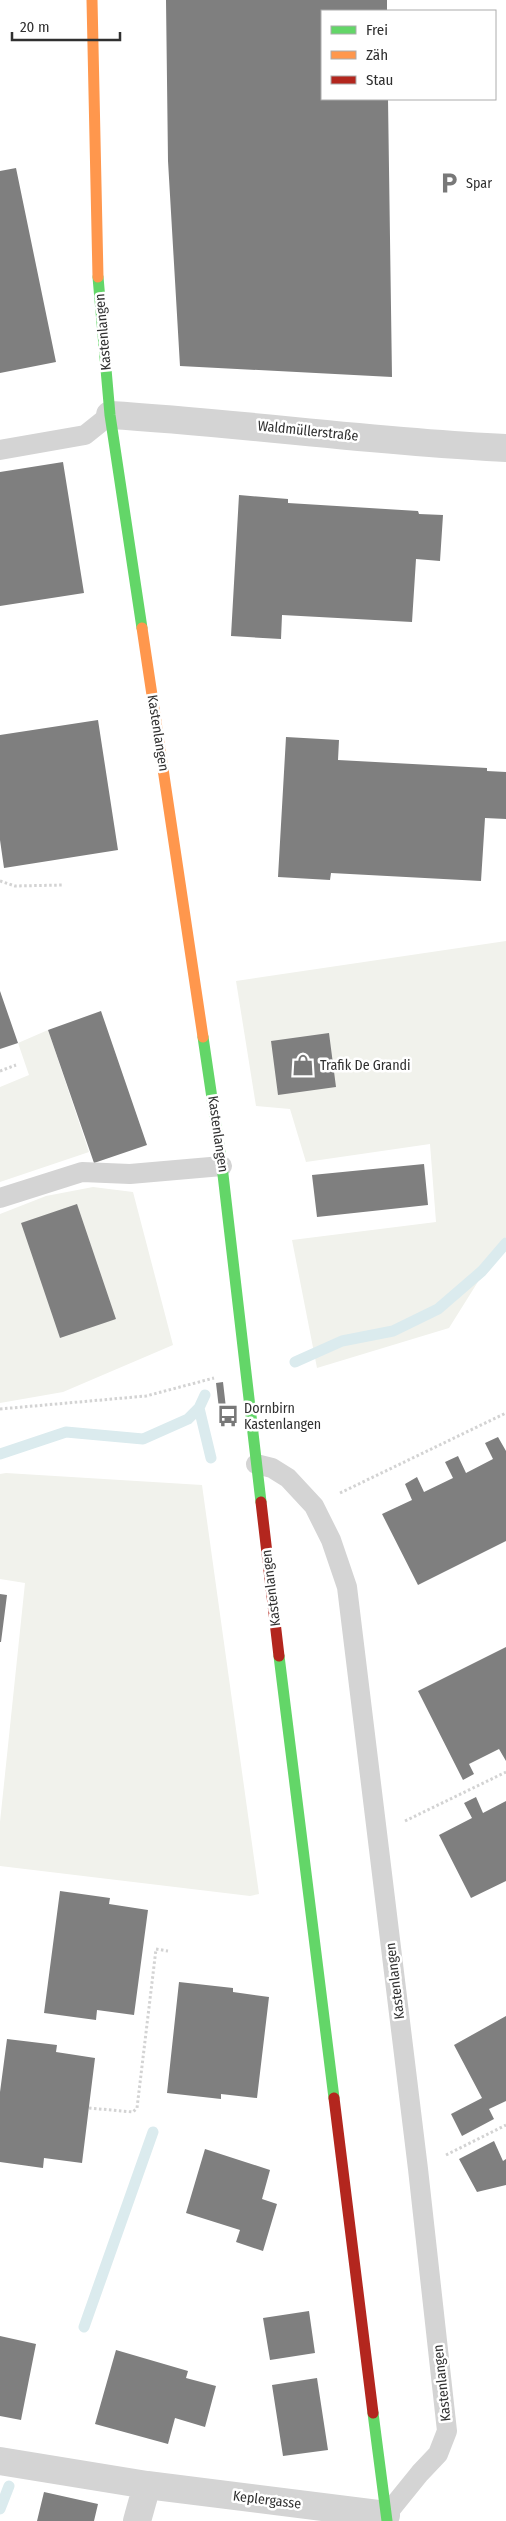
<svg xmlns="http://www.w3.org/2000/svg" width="506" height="2521" font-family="'Fira Sans Condensed',sans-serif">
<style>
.green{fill:#f1f2ec}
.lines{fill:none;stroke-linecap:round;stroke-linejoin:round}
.stream{stroke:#dbebee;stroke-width:11}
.building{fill:#7f7f7f}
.path{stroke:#d3d3d3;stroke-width:3;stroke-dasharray:2.5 2.5;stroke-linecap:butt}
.lane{stroke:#d4d4d4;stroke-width:20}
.street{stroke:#d4d4d4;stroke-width:28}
.fast{stroke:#63d668;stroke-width:11}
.slow{stroke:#ff974d;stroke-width:11}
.jam{stroke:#b3261e;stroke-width:11}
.labels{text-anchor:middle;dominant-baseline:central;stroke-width:5;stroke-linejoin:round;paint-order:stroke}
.poi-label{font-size:14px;fill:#303030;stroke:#fff;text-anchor:start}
.street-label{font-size:14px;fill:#303030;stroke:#fff}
</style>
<rect width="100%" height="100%" fill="#fff"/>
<path class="green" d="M506,941V1237L449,1328L317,1368L292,1240L436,1222L430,1144L306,1162L290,1109L256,1106L236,981Z
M48,1030L89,1152L0,1182V1087L29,1075L18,1043Z
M93,1187L133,1192L173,1345L63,1392L0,1403V1214L46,1196Z
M6,1473L202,1485L259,1894L250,1896L0,1866V1822L25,1583L0,1579V1474Z"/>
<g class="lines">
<path class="stream" d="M295,1362L342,1341L393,1331L438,1309L482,1271L506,1243
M199,1408L211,1458
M0,1454L66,1432L143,1439L188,1419L199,1408L205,1395
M84,2327L153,2132
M0,2509L9,2486"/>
</g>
<path class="building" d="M166,0H387V11H322V99H388L392,377L180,366L168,161Z
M16,168L56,362L0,373V171Z
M63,462L84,593L0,606V472Z
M239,495L288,499V503L418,511L419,514L443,515L440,561L416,559L412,622L282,615L281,639L231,636Z
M98,720L118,850L4,868L0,840V735Z
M286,737L339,740L338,760L487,768V771L506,772V819L485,818L481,881L331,873L330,880L278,877Z
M0,991L18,1043L0,1049Z
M101,1011L147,1145L94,1163L48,1030Z
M329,1033L336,1087L278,1095L271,1041Z
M424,1164L428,1205L317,1217L312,1175Z
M77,1204L116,1319L60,1338L21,1223Z
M223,1382L226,1408L219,1409L216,1383Z
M498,1437L506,1451V1541L418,1585L382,1514L412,1500L405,1484L417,1477L424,1492L453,1478L445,1462L458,1456L466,1473L493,1459L485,1443Z
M0,1594L7,1595L1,1642H0Z
M506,1647V1761L499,1749L469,1764L474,1774L463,1780L418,1691Z
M476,1797L483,1813L506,1801V1881L471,1898L439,1835L472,1818L464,1803Z
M60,1891L110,1898L109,1904L148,1910L134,2015L97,2010L96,2020L44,2013Z
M179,1982L233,1988V1992L269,1997L257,2098L221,2094V2099L167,2093Z
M506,2016V2101L489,2109L494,2119L462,2136L451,2114L482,2098L454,2045Z
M7,2039L57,2045L56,2052L95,2058L82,2163L44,2158L43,2168L0,2162V2092Z
M494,2141L503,2161L506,2159V2185L477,2192L459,2159Z
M205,2149L270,2170L262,2199L277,2204L263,2251L236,2242L240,2230L186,2213Z
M309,2311L315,2353L270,2360L263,2318Z
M0,2336L36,2344L21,2420L0,2416Z
M116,2350L188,2371L186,2378L216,2386L205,2427L175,2418L168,2444L95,2424Z
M317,2378L328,2450L283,2456L272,2385Z
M44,2492L98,2504L94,2521H37Z"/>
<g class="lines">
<path class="path" d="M0,881L15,886L63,885
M0,1071L16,1065
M0,1409L146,1396L214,1378
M340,1493L506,1413
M405,1821L506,1772
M89,2108L133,2112L137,2108L156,1949L168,1951
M446,2155L506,2125"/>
<path class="lane" d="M0,450L85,435L110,415
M0,1198L82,1172L130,1174L222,1166
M256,1464L272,1468L288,1478L314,1506L331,1540L347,1587L418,2169L447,2431L438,2454L420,2473L386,2515"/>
<path class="street" d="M110,415C242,423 374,442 506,448
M0,2461L147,2485L386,2515
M137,2521L147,2485"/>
<path class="fast" d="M98,277L110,415L142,628
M203,1037L222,1166L261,1502
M279,1656L334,2098
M373,2413L387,2521"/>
<path class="slow" d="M92,0L98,277
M142,628L203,1037"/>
<path class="jam" d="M261,1502L279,1656
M334,2098L373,2413"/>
</g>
<defs>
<g id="parking-bare" transform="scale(1.725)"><path d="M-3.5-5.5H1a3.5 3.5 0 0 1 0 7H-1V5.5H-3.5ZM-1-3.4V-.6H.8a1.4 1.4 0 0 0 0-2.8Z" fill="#787878" stroke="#fff" stroke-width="2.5" paint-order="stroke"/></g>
<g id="shop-bare" transform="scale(1.725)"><path d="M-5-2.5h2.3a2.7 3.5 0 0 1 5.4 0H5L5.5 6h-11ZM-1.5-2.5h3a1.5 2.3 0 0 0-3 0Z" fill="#787878" stroke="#fff" stroke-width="2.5" paint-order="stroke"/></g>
<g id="bus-bare" transform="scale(1.725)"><path d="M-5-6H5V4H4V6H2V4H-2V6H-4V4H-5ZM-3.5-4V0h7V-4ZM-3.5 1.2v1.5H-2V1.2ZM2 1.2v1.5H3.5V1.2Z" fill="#787878" stroke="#fff" stroke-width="2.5" paint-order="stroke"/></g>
</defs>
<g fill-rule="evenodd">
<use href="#parking-bare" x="449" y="183"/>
<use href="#shop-bare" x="303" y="1065"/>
<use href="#bus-bare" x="228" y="1416"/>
</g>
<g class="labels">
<g class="poi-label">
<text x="466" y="183">Spar</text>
<text x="320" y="1065">Trafik De Grandi</text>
<text x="244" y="1408">Dornbirn<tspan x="244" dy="16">Kastenlangen</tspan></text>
</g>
<g class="street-label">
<text transform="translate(103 332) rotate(-95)">Kastenlangen</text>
<text transform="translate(308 431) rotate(6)">Waldmüllerstraße</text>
<text transform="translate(158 733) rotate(81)">Kastenlangen</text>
<text transform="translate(218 1134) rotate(82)">Kastenlangen</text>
<text transform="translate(271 1588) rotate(-97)">Kastenlangen</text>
<text transform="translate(395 1981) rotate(-97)">Kastenlangen</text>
<text transform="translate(442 2383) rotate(-96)">Kastenlangen</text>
<text transform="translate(267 2500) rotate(7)">Keplergasse</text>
</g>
</g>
<rect x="321" y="10" width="175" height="90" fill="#ffffff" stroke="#acacac"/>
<rect x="331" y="26" width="25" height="8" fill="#63d668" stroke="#acacac"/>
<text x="366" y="35" font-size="15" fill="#303030">Frei</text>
<rect x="331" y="51" width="25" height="8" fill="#ff974d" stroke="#acacac"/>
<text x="366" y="60" font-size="15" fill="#303030">Zäh</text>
<rect x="331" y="76" width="25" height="8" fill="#b3261e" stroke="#acacac"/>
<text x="366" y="85" font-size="15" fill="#303030">Stau</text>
<path d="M12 32v8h108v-8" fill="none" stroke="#303030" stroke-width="2.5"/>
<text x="20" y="32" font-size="15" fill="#303030" stroke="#ffffff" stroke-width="4" paint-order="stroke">20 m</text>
</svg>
